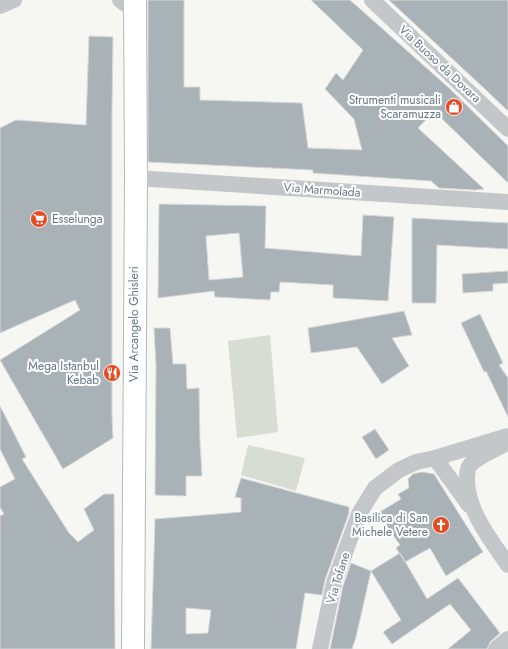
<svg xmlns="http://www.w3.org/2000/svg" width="508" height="649" font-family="Jost,sans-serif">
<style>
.green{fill:#d7ddd3}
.building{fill:#a9b2b7;stroke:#d7d7d5;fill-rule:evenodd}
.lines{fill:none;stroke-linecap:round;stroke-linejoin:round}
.secondary-casing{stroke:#b3b9bd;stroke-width:24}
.minor{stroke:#c3c7ca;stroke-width:16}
.secondary{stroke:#fff;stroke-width:22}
.labels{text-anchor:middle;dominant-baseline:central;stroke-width:4;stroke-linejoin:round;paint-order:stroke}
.street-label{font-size:12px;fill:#647784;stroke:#fff}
.poi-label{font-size:12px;fill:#647784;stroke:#fff;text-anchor:end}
</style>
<rect width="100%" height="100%" fill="#f6f6f2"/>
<path class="green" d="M270,335L278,432L237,438L228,341Z
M248,445L305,458L296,491L241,475Z"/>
<path class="building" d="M148,0H184V87H200V100L302,103L308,148L362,150L354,119L325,89L336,73L343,80L363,50L311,0H350L449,88L508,146V183L434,111L418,128L484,189L475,190L439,188L431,181L313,173V170L148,162Z
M389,0H508V111L487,91Z
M89,36L113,37L112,108V417L113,438L63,469L0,360L80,310L75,300L0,333V128L16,120L86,125Z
M159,204L266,206L265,248L361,256L363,215L394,217L388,301L333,298V285L280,282L279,292H271L270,300L215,297L214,291L158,298ZM239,233L243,277L209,280L206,236Z
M412,218L508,223V249L437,245L436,303H412Z
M508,271V283L493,284V291L463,293L462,274Z
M404,311L412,335L392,338L409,366L382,384L357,347L311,353L308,328Z
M480,314L503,363L499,365L508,378V417L486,371L484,372L461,323Z
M154,328H170L173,364H186L187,389L199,388L200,442L202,476H186V496L155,495L156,365Z
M0,406L26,457L22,459L69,533L78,542L94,530L84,509L104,494H114L115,649H0V516L4,514L0,507V487L15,479L0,449Z
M375,429L389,450L376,459L362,437Z
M422,472L434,474L483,552L446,576L430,548L405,562L396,548L400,545L378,513L401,499L398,494L409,488L408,479L413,474Z
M241,478L349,507V513L325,580L322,595L305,593L296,649H151L155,519L241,512V498L235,497ZM186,608L211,610L208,633L186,634Z
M400,553L427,599L458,578L500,633L490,642L487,649H448L471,630L450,604L392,644L383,632L401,620L371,571Z
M351,563L371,571L356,637L352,649H330L343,586Z"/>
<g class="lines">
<g class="secondary-casing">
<path id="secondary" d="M133,649L136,178L135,0"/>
</g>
<path class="minor" d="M120,0L135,11
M372,0L508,129
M0,6L14,0
M136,178L508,202
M503,445C494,450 478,457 471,464C467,468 467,475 467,481C468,512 491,540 508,565
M435,458L469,505
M320,649L334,583L359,514L375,488L399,470L416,462L435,458L508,436
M496,649L508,639"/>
<use href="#secondary" class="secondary"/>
</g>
<defs>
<g id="shop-disc" transform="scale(0.9)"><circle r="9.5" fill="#e54a23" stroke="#fff"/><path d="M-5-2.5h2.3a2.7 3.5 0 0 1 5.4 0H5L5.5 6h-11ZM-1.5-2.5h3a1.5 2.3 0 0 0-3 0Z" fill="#fff"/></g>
<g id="supermarket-disc" transform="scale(0.9)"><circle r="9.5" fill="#e54a23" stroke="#fff"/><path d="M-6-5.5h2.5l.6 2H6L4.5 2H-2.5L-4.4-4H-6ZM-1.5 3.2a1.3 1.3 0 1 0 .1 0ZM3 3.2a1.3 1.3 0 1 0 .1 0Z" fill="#fff"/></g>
<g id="restaurant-disc" transform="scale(0.9)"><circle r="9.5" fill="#e54a23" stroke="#fff"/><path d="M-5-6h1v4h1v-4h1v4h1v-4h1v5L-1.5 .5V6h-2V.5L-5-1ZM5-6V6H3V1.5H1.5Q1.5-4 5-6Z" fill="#fff"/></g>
<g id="church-disc" transform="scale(0.9)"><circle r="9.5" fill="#e54a23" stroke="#fff"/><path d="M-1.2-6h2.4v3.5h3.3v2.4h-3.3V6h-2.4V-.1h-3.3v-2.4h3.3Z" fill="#fff"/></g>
</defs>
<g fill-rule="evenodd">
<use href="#shop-disc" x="454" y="107"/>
<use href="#supermarket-disc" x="39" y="219"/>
<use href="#restaurant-disc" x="112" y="373"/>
<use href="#church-disc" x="441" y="525"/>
</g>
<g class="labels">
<g class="street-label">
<text transform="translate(440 64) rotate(43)">Via Buoso da Dovara</text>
<text transform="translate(322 190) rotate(4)">Via Marmolada</text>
<text transform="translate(134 324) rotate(-90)">Via Arcangelo Ghisleri</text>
<text transform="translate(338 578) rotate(-73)">Via Tofane</text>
</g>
<g class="poi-label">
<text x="441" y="100">Strumenti musicali<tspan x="441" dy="14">Scaramuzza</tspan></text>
<text x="52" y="219" text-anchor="start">Esselunga</text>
<text x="99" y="366">Mega Istanbul<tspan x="99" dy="14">Kebab</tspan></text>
<text x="428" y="518">Basilica di San<tspan x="428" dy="14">Michele Vetere</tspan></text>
</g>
</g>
</svg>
